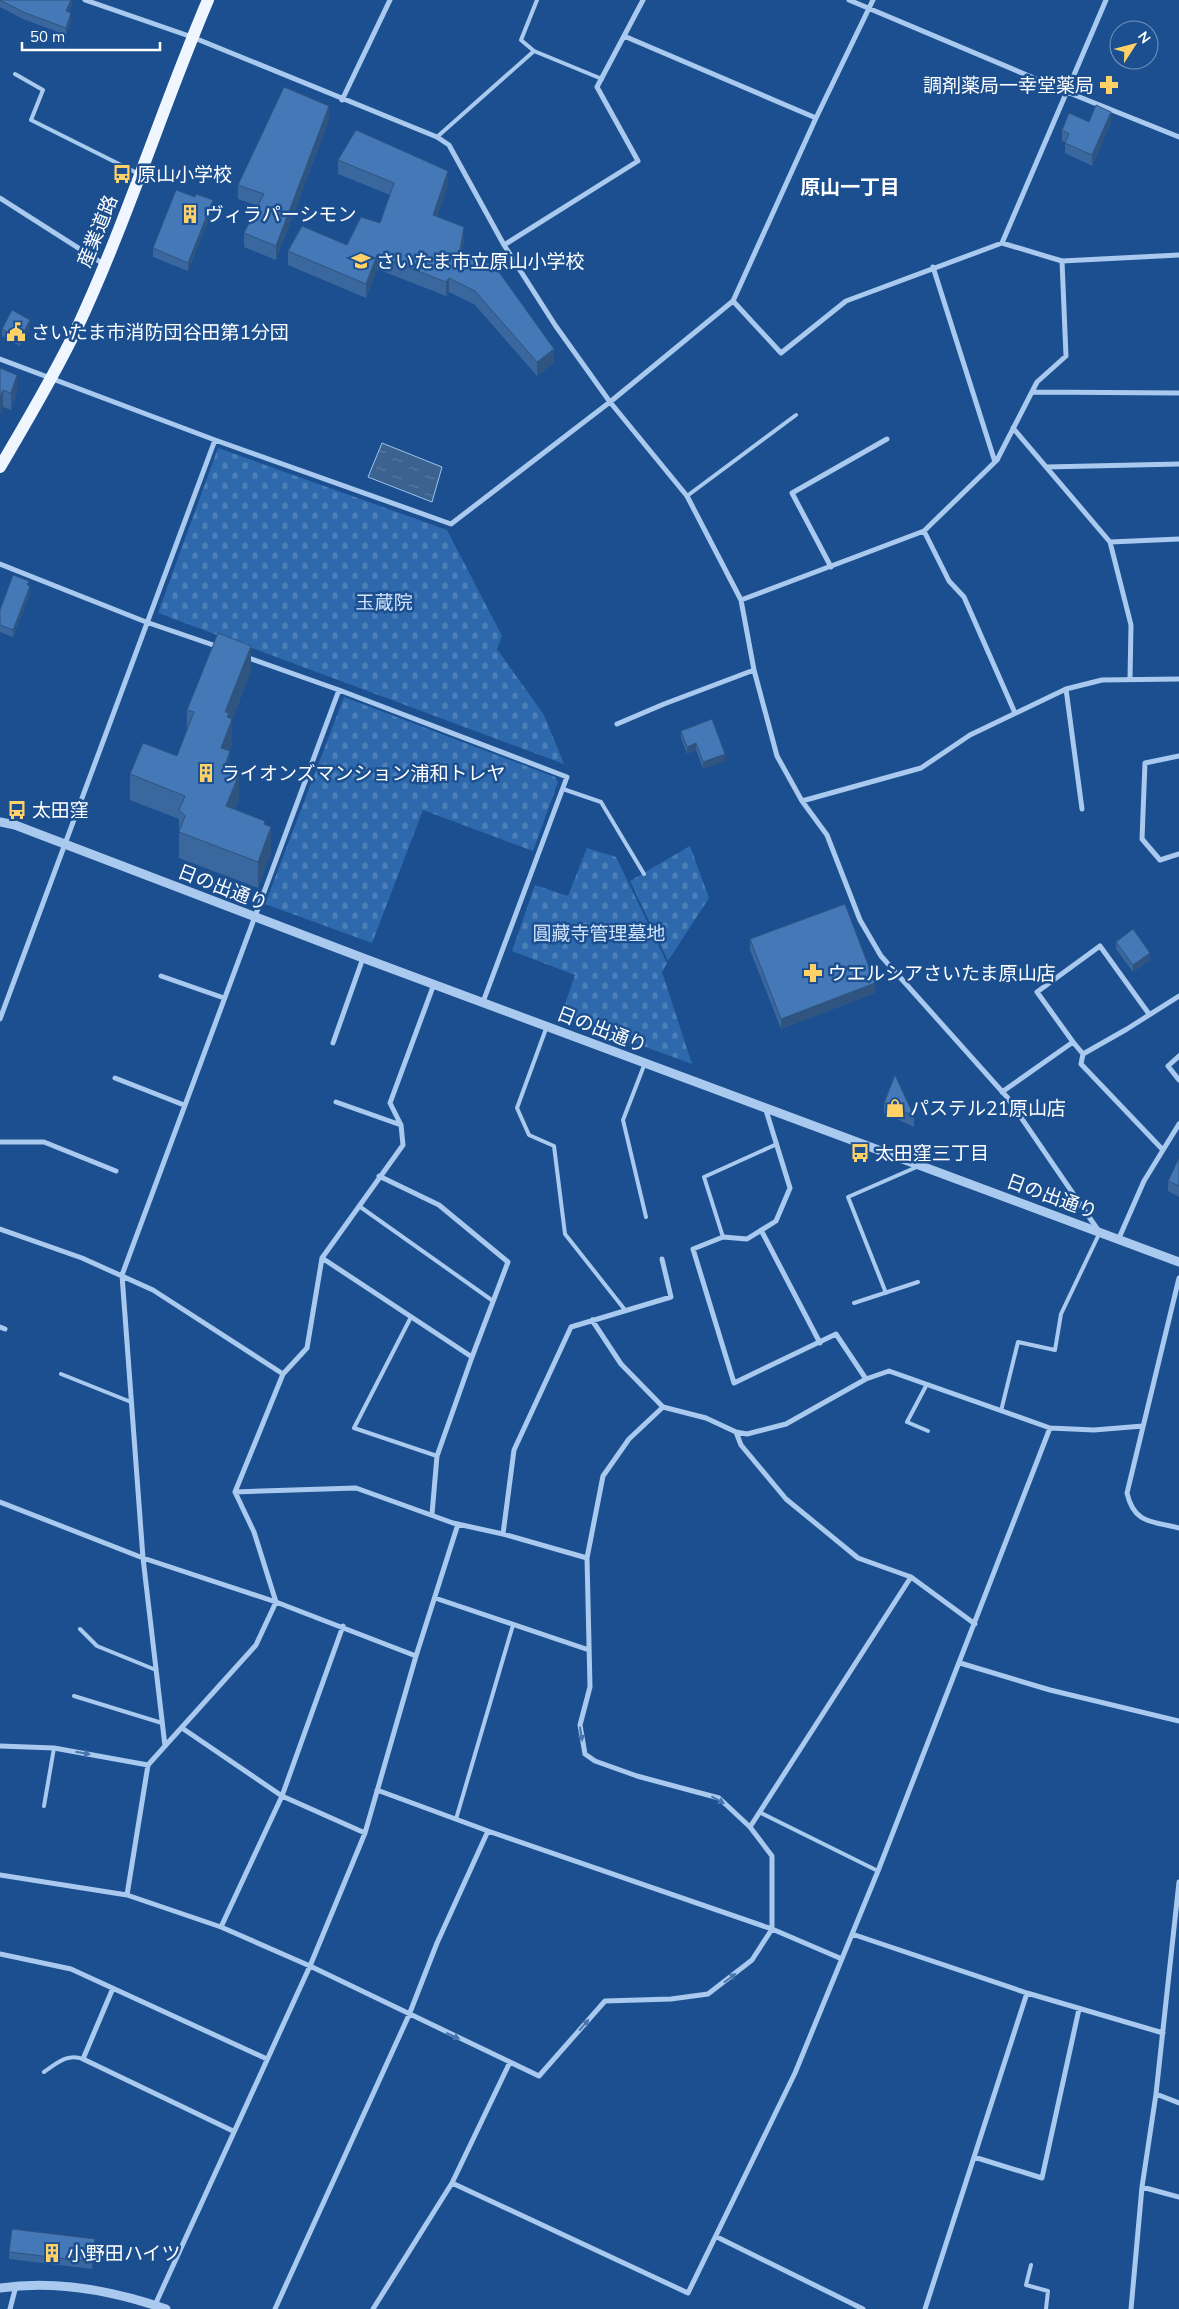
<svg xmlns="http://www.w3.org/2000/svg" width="1179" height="2309" font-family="Mulish,'Noto Sans JP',sans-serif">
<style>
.cemetery{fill:url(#cemetery-stones)}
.water{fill:url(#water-ripples);stroke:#9cc4f0}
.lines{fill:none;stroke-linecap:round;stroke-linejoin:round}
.service{stroke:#a9c9ee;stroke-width:4}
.minor{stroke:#a9c9ee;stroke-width:5}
.tertiary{stroke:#a9c9ee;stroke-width:9}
.primary{stroke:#f0f6ff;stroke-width:12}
.wall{fill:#3a679d}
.shaded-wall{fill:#305480}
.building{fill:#4478b7;stroke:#305480}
.oneway{fill:#4674ac}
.labels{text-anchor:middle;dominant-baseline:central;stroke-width:5;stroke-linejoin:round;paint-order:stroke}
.poi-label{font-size:19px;fill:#fff;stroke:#1b4f8f;text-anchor:start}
.street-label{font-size:19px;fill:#fff;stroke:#1b4f8f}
.park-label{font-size:19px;fill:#cfe3fa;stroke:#1b4f8f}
.neighbourhood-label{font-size:20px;font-weight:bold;fill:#fff;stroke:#1b4f8f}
</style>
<defs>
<pattern id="cemetery-stones" width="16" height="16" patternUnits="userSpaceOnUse" patternTransform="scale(1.25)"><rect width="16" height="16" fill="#2e69ad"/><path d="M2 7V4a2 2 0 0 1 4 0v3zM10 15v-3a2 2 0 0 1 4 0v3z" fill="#4d80b9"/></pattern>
<pattern id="water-ripples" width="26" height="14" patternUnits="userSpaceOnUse" patternTransform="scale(1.25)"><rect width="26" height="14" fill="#3c6290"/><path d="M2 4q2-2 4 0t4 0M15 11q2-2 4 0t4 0" fill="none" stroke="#597aa1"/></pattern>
</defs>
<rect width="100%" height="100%" fill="#1b4f8f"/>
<path class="cemetery" d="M218,448L447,530L502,636L497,649L544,715L564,764L158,613Z
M344,697L555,777L558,782L533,851L423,810L372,943L265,904Z
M690,846L709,898L668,961L630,881Z
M587,848L616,857L667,963L662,972L692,1064L561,1016L575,975L512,951L535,885L568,896Z"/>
<path class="water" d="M382,443L442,467L432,502L368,477Z"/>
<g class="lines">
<path class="service" d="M537,0L521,40L534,51L602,79
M15,74L43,90L31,120L139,174
M437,137L534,51
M687,496L796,415
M563,789L601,802L644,874
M547,1026L517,1108L529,1135L554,1146L565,1234L625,1310
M645,1063L623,1120L646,1217
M359,1206L493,1301
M723,1237L704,1177L777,1144
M886,1293L848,1197L919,1166
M854,1303L918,1282
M411,1317L354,1428L437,1456
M61,1374L131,1402
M927,1384L907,1422L928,1431
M1001,1411L1018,1342L1055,1350L1061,1314L1100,1232
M80,1629L97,1646L156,1670
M74,1696L162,1723
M44,1806L54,1748
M761,1813L878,1871
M456,1819L513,1625
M44,2072C57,2063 68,2053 83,2059
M1031,2265L1026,2285L1048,2291L1046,2309"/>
<path class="minor" d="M85,0L192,37L437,137L449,145L504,245L555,325L610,402L687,496L741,600L754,670L777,756L802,801L827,835L860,920L881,956L1007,1097L1098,1230
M849,0L1067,92L1179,137
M624,36L816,118
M342,100L390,0
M0,198L105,265
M1002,243L1062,261L1179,255
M504,245L638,161L597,87L643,0
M933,267L995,462
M733,301L781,353L846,301L1002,243L1106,0
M0,359L215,440L451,524L610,402L733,301L816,118L873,0
M1032,392L1179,393
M1013,428L1110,542L1131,625L1130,679
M1046,467L1179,464
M924,531L949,581L964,597L1015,713
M1110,542L1179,539
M0,564L146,622L219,647
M831,567L792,493L887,439
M741,600L924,531L997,460L1037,382L1066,356L1062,261
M246,657L339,690L567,777L483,1002
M1066,689L1082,809
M339,690L122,1275L143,1558L165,1746L148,1765L127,1895L221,1927L310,1966L539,2076L605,2001L671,1999L708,1994L752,1960L772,1929V1856L750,1827L719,1798L637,1776L595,1761L585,1754L580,1725L590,1687L587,1558L603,1476L629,1439L663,1407L706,1418L736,1432L747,1434L786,1424L866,1379L889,1371L1050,1428
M617,724L664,704L754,670
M1179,756L1145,763L1142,839L1160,860L1179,854
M802,801L921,768L970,735L1066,689L1102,680L1179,679
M161,976L224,998
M0,1019L215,440
M1073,1042L1037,992L1100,946L1149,1014
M333,1043L363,958
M1083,1054L1081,1064L1163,1150
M1179,1056L1168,1066L1179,1080
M115,1078L184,1105
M1002,1092L1073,1042L1083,1054L1127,1029L1179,996
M336,1102L401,1125
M765,1107L790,1188L776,1221L747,1239L723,1237L693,1249L734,1383L836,1334L866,1379
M0,1142H44L116,1171
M379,1176L439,1205L508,1262L472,1357
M0,1229L82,1258L153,1290L283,1374L235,1492L356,1488L453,1523L503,1534L587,1558
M761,1230L820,1343
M1119,1238L1144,1181L1179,1124
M1179,1278L1127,1493C1134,1524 1152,1521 1179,1528
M592,1320L621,1364L663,1407
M0,1327L5,1329
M283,1374L307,1348L322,1258
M736,1432L741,1445L786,1499L858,1558L911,1577
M0,1502L143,1558L276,1602L416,1656
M432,1514L437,1456L472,1357L322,1258L403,1145L401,1125L390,1103L434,984
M503,1534L514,1450L571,1327L671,1297L662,1259
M435,1598L589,1650
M960,1663L1050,1690L1179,1721
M182,1728L282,1796L365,1833
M0,1746L54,1748L148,1765
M165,1746L256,1645L276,1602L254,1532L235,1492
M750,1827L911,1577L975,1624
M488,1831L772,1929L842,1959
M0,1875L127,1895
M221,1927L282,1796L343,1626
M852,1934L1027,1993L1163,2033
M0,1954L71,1969L267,2059
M113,1988L83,2059L233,2131
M1156,2094L1179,2103
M974,2157L1042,2178L1079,2009
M452,2183L510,2062
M1142,2187L1179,2197
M717,2237L863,2309
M155,2305L310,1966L365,1833L416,1656L458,1524
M10,2309L16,2286
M275,2309L409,2015L437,1943L488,1831L377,1790
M373,2309L452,2183L688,2293L795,2073L878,1871L1050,1428L1094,1430L1143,1426
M925,2309L1027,1993
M1131,2309L1142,2187L1156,2094L1179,1882"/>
<path class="tertiary" d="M0,822L15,825L363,958L1179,1262
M0,2288C55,2280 114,2291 166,2309"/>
<path class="primary" d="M0,467C27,421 54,376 77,328C127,221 162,108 208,0"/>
</g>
<path class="wall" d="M0,0H72V5L69,12L71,20L66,35L23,19L0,7Z
M329,120L276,260L244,247V233L258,206L238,199V185Z
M1089,122H1111L1092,166L1065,153V142L1062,141V130Z
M338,160L448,185L437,217L464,241L461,257L554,363L537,376L475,305L449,292L446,296L377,269L366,298L288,265V251L347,245L380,223L390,195L338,174Z
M213,209L188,271L153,257V248Z
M30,327L20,346L2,336V329Z
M0,368L17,392L11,410L3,407L0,414Z
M29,586L30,593L13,637L0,632V610Z
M251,671L232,720V744L229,751L230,770L239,799L235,809L265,825L271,852L258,888L179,858V819L130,800V774L177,756L187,729V710Z
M681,731L725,761L703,769L696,750L687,754L681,738Z
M750,939L875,993L781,1029L750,950Z
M1116,942L1150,960L1133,972L1116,949Z
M884,1103L914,1116V1127L884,1113Z
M1179,1158V1197L1168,1191V1181Z
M95,2246L92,2269L9,2259V2252Z"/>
<path class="shaded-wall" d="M71,0H72V5L66,18V11Z
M71,13V20L66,35V28Z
M329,106V120L276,260V246Z
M1111,112V122L1092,166V155Z
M448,171V185L433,229V215Z
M213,200V209L188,271V263Z
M464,227V241L459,270V256Z
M377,255V269L366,298V284Z
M449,278V292L446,296V282Z
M30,320V327L20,346V339Z
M554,349V363L537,376V362Z
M17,375V392L11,410V393Z
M3,390V407L0,414V397Z
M30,586V593L13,637V630Z
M251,646V671L232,720V744L221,773V748L225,712Z
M696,743V750L687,754V747Z
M230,751V777L224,768Z
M725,754V761L703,769V762Z
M239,774V799L226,831V806Z
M265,821V841L271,827V852L258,888V862Z
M1150,953V960L1133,972V965Z
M875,983V993L781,1029V1019Z
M95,2239V2246L92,2269V2262Z"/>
<path class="building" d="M0,0H71L66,11L71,13L66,28L23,12Z
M284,87L329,106L276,246L244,233L264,194L238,185Z
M1096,105L1111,112L1092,155L1065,143L1069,134L1062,130L1069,113L1089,122Z
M356,130L448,171L433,215L464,227L459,256L494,265L554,349L537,362L475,291L449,278L446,282L377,255L366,284L288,251L302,226L347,245L361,217L380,223L394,183L338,160Z
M176,190L195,197L196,194L213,200L188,263L153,248Z
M12,310L30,320L20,339L2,329Z
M0,368L17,375L11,393L3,390L0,397Z
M13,575L29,581L27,585L30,586L13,630L0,625V610Z
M218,633L251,646L225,712L229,713L227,717L232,719L221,748L230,751L224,768L239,774L226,806L265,821L264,824L271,827L258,862L179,832L185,816L179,810L185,796L130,774L143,743L177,756L194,712L187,710Z
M712,719L725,754L703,762L696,743L687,747L681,731Z
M845,904L875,983L781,1019L750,939Z
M1133,929L1150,953L1133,965L1116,942Z
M895,1075L914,1116L884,1103Z
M1179,1158V1186L1168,1181Z
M12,2229L95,2239L92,2262L9,2252Z"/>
<defs><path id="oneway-solid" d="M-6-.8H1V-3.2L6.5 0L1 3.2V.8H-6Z" transform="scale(1.25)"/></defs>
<g class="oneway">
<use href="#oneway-solid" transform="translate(581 1734) rotate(81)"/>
<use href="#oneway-solid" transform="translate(83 1753) rotate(10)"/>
<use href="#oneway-solid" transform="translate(718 1800) rotate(29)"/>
<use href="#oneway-solid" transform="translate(730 1978) rotate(-37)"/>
<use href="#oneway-solid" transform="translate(584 2025) rotate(-49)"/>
<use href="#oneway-solid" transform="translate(453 2036) rotate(25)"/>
</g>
<defs>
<g id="pharmacy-bare" transform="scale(1.5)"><path d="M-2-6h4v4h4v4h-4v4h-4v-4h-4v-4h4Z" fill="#ffd166" stroke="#1b4f8f" stroke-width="2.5" paint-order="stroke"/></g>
<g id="bus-bare" transform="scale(1.5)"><path d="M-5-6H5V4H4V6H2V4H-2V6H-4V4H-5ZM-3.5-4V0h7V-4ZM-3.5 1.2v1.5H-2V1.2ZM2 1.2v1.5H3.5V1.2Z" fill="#ffd166" stroke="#1b4f8f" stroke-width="2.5" paint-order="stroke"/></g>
<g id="building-bare" transform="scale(1.5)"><path d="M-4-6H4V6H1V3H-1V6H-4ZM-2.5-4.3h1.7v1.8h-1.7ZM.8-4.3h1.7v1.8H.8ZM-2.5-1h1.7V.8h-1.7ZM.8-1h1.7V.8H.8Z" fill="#ffd166" stroke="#1b4f8f" stroke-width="2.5" paint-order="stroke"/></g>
<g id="school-bare" transform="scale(1.5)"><path d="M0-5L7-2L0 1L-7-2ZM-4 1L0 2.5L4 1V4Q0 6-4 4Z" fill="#ffd166" stroke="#1b4f8f" stroke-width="2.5" paint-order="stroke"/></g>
<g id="civic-bare" transform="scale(1.5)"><path d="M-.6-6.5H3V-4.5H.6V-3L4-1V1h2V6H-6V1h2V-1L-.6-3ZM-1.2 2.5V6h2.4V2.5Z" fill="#ffd166" stroke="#1b4f8f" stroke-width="2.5" paint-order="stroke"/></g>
<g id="shop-bare" transform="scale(1.5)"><path d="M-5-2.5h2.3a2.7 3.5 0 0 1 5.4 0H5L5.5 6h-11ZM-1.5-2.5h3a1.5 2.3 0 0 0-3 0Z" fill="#ffd166" stroke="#1b4f8f" stroke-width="2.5" paint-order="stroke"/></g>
</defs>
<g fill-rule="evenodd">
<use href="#pharmacy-bare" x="1109" y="85"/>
<use href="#bus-bare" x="122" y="174"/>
<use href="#building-bare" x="190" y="214"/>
<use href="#school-bare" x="361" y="261"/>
<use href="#civic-bare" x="16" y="332"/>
<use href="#building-bare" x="206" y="773"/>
<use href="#bus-bare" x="17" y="810"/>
<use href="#pharmacy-bare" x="813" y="973"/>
<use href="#shop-bare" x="895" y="1108"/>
<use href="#bus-bare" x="860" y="1153"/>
<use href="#building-bare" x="52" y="2253"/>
</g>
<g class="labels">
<g class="poi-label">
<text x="1094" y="85" text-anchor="end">調剤薬局一幸堂薬局</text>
<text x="137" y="174">原山小学校</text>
<text x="205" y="214">ヴィラパーシモン</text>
<text x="376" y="261">さいたま市立原山小学校</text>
<text x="31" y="332">さいたま市消防団谷田第1分団</text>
<text x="221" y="773">ライオンズマンション浦和トレヤ</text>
<text x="32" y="810">太田窪</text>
<text x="828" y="973">ウエルシアさいたま原山店</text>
<text x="910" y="1108">パステル21原山店</text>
<text x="875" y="1153">太田窪三丁目</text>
<text x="67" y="2253">小野田ハイツ</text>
</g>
<g class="street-label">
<text transform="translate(97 231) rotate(-68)">産業道路</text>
<text transform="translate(223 887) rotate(21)">日の出通り</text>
<text transform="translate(602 1029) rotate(21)">日の出通り</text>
<text transform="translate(1052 1196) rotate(20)">日の出通り</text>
</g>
<g class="park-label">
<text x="384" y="602">玉蔵院</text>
<text x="599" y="933">圓藏寺管理墓地</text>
</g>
<g class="neighbourhood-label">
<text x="850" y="186">原山一丁目</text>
</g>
</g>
<g transform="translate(1134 45) rotate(54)"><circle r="24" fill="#1b4f8f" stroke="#7695bc"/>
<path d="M0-4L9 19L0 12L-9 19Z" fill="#ffd166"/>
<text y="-8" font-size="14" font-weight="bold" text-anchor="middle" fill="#ffffff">N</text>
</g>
<path d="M22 42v8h138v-8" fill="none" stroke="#ffffff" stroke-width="2.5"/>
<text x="30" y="42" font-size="15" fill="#ffffff" stroke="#1b4f8f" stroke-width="4" paint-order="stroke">50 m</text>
</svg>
